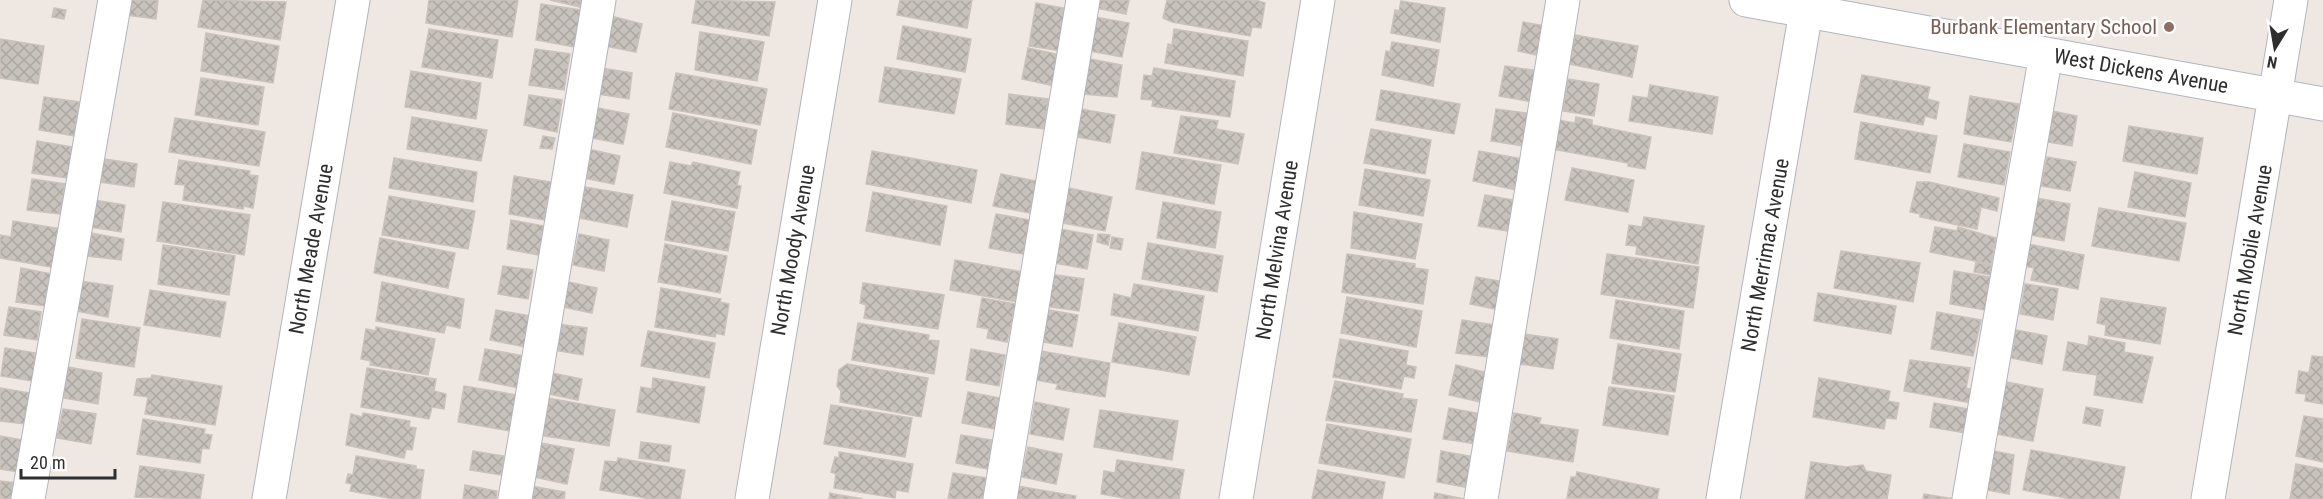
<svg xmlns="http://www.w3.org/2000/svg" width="2323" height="499" font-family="'Roboto Condensed',sans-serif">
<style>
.building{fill:url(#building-cross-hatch);stroke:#cac2ba;stroke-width:1.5}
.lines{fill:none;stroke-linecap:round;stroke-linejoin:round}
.minor-casing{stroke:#b1b5be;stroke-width:35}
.minor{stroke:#fff;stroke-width:33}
.education-dot{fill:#8d6e63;stroke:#fff;stroke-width:2}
.labels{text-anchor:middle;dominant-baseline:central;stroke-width:5;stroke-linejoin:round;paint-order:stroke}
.education-label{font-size:21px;fill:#785e54;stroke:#fff;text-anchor:end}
.street-label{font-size:21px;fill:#2e2e2e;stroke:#fff}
</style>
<defs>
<pattern id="building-cross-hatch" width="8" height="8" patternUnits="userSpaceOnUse" patternTransform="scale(1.5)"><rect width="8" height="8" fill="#c8c2bc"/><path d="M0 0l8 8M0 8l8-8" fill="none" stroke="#aca7a2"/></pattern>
</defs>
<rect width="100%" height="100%" fill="#efe7e1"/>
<path class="building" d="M128,0H158L156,19L126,15Z
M203,0L286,2L280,40L198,27Z
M429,0H518L512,37L426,23Z
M550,0H581L580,7Z
M696,0L775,2L769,36L692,23Z
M900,0H972L967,28L897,15Z
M1097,0H1129L1126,14L1096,8Z
M1167,0H1256L1265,3L1261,28L1252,27L1250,36L1172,22L1163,18Z
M1401,1L1445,8L1440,42L1391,33L1395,10L1399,11Z
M1036,3L1069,9L1061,51L1029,46Z
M541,4L581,10L574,47L536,40Z
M54,8L66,10L64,19L52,17Z
M611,16L642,24L636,52L605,46Z
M1095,17L1129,23L1122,57L1089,51Z
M1523,22L1546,26L1541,56L1518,51Z
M903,26L971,39L965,72L897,59Z
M429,29L498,40L492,78L422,67Z
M1174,29L1248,41L1243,76L1165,63L1168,44L1172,45Z
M700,32L764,42L757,81L695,70Z
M206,33L279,46L273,83L201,71Z
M1575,35L1638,46L1632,77L1569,64Z
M0,39L44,46L38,84L0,78Z
M1392,42L1439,50L1433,86L1382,75L1386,51L1390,52Z
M1028,48L1061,55L1055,86L1022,79Z
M535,49L570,54L564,90L529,85Z
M1090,59L1122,65L1117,97L1083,94Z
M1505,66L1538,71L1533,102L1499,96Z
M885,67L961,79L954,114L879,102Z
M601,68L632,73L629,99L598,94Z
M1154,68L1235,81L1230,117L1152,106L1153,100L1141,99L1144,75L1152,76Z
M411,71L481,83L476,119L405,107Z
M676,73L767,89L760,125L669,109Z
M1862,75L1930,87L1927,99L1939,102L1936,119L1925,116L1923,125L1854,112Z
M201,78L264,87L258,125L195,115Z
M1568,79L1599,84L1594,116L1563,111Z
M1650,85L1718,97L1712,134L1629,121L1633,96L1648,98Z
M1381,90L1460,104L1454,134L1376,120Z
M1009,94L1048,99L1044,129L1006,124Z
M529,95L562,100L557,132L524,125Z
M1970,96L2019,104L2011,142L1964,134Z
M44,97L79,102L74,136L39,130Z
M598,108L629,114L623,144L592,138Z
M1081,109L1115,115L1110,143L1076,137Z
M1496,109L1533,114L1529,147L1491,141Z
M2047,110L2077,116L2072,146L2041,141Z
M673,113L757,130L751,164L666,147Z
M1181,116L1218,121L1216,129L1244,134L1238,164L1174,153Z
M412,117L487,130L481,161L407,149Z
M1576,117L1592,120V125L1651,137L1645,169L1628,166V163L1552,149L1558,120L1575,123Z
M175,118L265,132L259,166L169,152Z
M1861,122L1937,136L1930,173L1855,159Z
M2129,126L2203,138L2197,174L2123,161Z
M1371,129L1431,140L1425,174L1364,163Z
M543,136L555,138L552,149L540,148Z
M37,141L73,147L67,178L32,173Z
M1964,144L2010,152L2004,185L1958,177Z
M588,149L620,156L614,184L583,178Z
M872,151L977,170L971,203L866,184Z
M1479,151L1523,159L1517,190L1473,181Z
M1142,152L1221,165L1214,204L1136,189Z
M2047,157L2076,162L2070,191L2041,186Z
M394,158L477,172L473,202L389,188Z
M104,159L137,164L134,187L100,182Z
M179,160L250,171L249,175L258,176L253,208L244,206L243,209L183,200L185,185L175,184Z
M670,162L691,166L693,162L740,172L737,185L741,186L737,208L664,193Z
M1572,168L1634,180L1628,212L1565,200Z
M1365,169L1430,180L1423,216L1359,205Z
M2135,172L2191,183L2185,217L2128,207Z
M1001,174L1036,181L1030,213L993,206Z
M514,176L551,182L544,220L509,214Z
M32,179L65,184L60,214L27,210Z
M1917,182H1929L1999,198L1997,211L1981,207L1977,229L1920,217V214L1910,212Z
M585,187L633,195L627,227L579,218Z
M1064,187L1112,197L1105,231L1057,222Z
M873,192L947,206L940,245L866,231Z
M1485,195L1519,201L1512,232L1478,226Z
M389,196L475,211L468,249L382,235Z
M2036,198L2070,204L2064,241L2030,235Z
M94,200L125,205L121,232L89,227Z
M672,201L735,212L728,251L665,240Z
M163,202L250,215L244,255L157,241Z
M1163,202L1221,212L1215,248L1157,238Z
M2099,208L2186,223L2179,261L2092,246Z
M1354,212L1422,224L1415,259L1351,248Z
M996,214L1030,220L1023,254L989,248Z
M1644,217L1704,226L1698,264L1636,254L1637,246L1626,245L1629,225L1642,227Z
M511,220L544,226L539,255L507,249Z
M13,221L62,229L56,268L0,258V235L11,237Z
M1935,227L1957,231L1958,227L1996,238L1991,264L1930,252Z
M1060,229L1093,235L1087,269L1054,263Z
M91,233L124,239L121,260L88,256Z
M579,234L609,240L604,271L573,265Z
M1098,234L1110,235L1108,245L1097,242Z
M1112,237L1123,239L1121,250L1110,248Z
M380,238L455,253L448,288L374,273Z
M1148,243L1223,256L1217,292L1142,279Z
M665,244L727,256L720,293L658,282Z
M2028,244L2084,255L2078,289L2031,280L2034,268L2024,266Z
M163,245L235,256L229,295L158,284Z
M1841,251L1920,263L1913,302L1834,288Z
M1347,254L1415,264V268L1428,270L1423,304L1342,292Z
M1607,254L1699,267L1693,308L1601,294Z
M955,260L1023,272L1017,302L950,290Z
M1976,262L1992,266L1991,275L1974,272Z
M503,266L533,270L528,299L498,294Z
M21,268L52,274L46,306L16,302Z
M1954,271L1990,277L1985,310L1950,304Z
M1049,274L1084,279L1079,311L1045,306Z
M1476,277L1505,282L1500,310L1470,304Z
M80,281L113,286L108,317L76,311Z
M564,281L597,288L592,313L558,306Z
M382,282L464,299L460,328L446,325L444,333L376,321Z
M863,283L944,295L938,329L864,318L866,305L860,303Z
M1134,284L1204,296L1198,331L1111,315L1114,294L1131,298Z
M2025,284L2058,289L2053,320L2020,314Z
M661,288L721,299L720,302L729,304L724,335L716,333L715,337L655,327Z
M150,290L226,302L220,337L144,325Z
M1818,293L1896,306L1891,334L1814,321Z
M1347,297L1422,311L1416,347L1341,333Z
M982,298L1016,304L1007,342L987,338L989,329L977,327Z
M2101,298L2166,308L2160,344L2105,335L2106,325L2097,323Z
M1616,300L1684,311L1679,349L1610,338Z
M9,307L41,312L37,340L4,335Z
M1043,309L1078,315L1072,347L1037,341Z
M496,310L531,316L526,347L490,340Z
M1937,312L1981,320L1973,356L1931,349Z
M82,319L140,328L134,367L76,358Z
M1462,320L1494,325L1490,357L1456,353Z
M858,323L929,335L928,340L939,341L934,374L852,360Z
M1119,323L1196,337L1189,375L1112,362Z
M557,324L587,328L583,355L553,350Z
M376,327L435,339L428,375L370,365L371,361L361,359L366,329L376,331Z
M2016,330L2047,336L2042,364L2011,358Z
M648,331L715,343L709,378L641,366Z
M1524,334L1558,339L1553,369L1520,364Z
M2089,336L2125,343L2124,352L2153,357L2142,403L2094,395L2097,375L2063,370L2068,342L2088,346Z
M1340,339L1408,351L1406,365L1416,367L1414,378L1404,376L1401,389L1333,377Z
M1618,344L1681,354L1675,392L1612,383Z
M5,348L36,353L32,381L1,376Z
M485,349L525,356L519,388L479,380Z
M971,349L1005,355L999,386L966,380Z
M1035,350L1110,363L1105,397L1056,389L1058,384L1030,379Z
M2312,356L2323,357V404L2305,401L2306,394L2296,393L2299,371L2309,373Z
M1910,360L1970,368L1966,388L1973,390L1971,403L1904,391Z
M847,364L928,378L921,417L840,402L841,391L837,386L839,370Z
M1456,365L1488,373L1481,402L1449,395Z
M68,367L102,373L98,404L63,398Z
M367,368L436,379L434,391L446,394L444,409L432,407L429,419L361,407Z
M552,373L582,379L578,400L549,394Z
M152,375L222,386L215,425L145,414L148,397L134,395L137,379L151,378Z
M653,378L705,387L699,423L637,412L641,387L652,389Z
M1819,378L1890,391L1888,401L1899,403L1896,419L1886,418L1884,429L1813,417Z
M1335,381L1403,394L1402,398L1417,400L1411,432L1326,420Z
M2001,381L2043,389L2033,441L1996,434Z
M464,386L517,395L510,431L458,422Z
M1609,387L1674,396L1668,435L1603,425Z
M0,388L30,393L25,424L0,421Z
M968,392L1000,398L994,429L962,423Z
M542,397L615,410L609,446L539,435Z
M1035,402L1069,409L1063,440L1030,434Z
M1934,403L1969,409L1965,433L1930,427Z
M831,405L912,418L905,457L824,444Z
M2086,407L2103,410L2100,426L2083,423Z
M1449,408L1482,414L1476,444L1443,439Z
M63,409L96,414L91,444L57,438Z
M1100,410L1178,421L1172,460L1094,447Z
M363,413L410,421L409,427L416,428L412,450L406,449L404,458L346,445L351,414L362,417Z
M1514,413L1541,418L1539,424L1578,430L1573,462L1507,451Z
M2304,416L2323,419V462L2296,456Z
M143,419L205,429L204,434L212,435L209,449L202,448L200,463L137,454Z
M1327,424L1411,439L1404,478L1319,463Z
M961,435L992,440L988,469L956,463Z
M0,436L23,440L18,472L0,469Z
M641,442L671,446L669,462L639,458Z
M541,443L574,449L567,484L534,477Z
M1028,447L1062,454L1056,484L1022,477Z
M1989,450L2014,455L2009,494L1982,489Z
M2031,450L2125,467L2119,499H2071L2023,490Z
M473,451L504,456L501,475L470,470Z
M1441,451L1475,457L1469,488L1437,482Z
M839,452L913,464L908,492L896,490L895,498L834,488L836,474L831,472L835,457L839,458Z
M356,456L416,466V469L424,470L420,499H394L350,491L352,484L346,483L348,474L353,475Z
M618,458L685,470L680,499H651L600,490L605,461L617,462Z
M1117,460L1184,470L1179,499H1129L1101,494L1104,471L1115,473Z
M1811,462L1846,467L1863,465L1866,471L1891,475L1887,499H1805Z
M2296,464L2323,469V499H2290Z
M140,466L204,475L200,499L135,497Z
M1318,470L1385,482L1382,499H1312Z
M1577,472L1659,489L1657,499L1567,498L1571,477H1576Z
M953,473L986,478L983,499H948Z
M0,481L17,483L14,499H0Z
M465,485L497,491L496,499H463Z
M1012,485L1076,496L1075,499H1010Z
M531,486L565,492L564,499H529Z
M830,493L834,494L863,499H829Z
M1435,493L1464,499H1434Z
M1924,494L1954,499H1923Z"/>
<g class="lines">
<g class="minor-casing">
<path id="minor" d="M1746,0L2323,104
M28,499L115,0
M269,499L353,0
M515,499L599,0
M752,499L835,0
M1000,499L1083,0
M1236,499L1318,0
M1481,499L1563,0
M1723,499L1806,11
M1969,499L2046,54
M2208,499L2291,0"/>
</g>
<use href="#minor" class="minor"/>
</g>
<circle class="education-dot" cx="2169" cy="27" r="6"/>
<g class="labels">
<g class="education-label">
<text x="2157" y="27">Burbank Elementary School</text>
</g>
<g class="street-label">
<text transform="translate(2141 71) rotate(10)">West Dickens Avenue</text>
<text transform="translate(311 249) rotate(-80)">North Meade Avenue</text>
<text transform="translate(793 250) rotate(-80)">North Moody Avenue</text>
<text transform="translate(1277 250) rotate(-81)">North Melvina Avenue</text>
<text transform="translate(2250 250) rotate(-80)">North Mobile Avenue</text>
<text transform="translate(1765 255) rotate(-80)">North Merrimac Avenue</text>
</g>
</g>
<g transform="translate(2275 48) rotate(191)" stroke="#ffffff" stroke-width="4.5" paint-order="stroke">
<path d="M0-4.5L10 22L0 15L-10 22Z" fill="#2e2e2e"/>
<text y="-9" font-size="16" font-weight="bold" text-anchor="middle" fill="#2e2e2e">N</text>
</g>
<path d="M21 469v9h94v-9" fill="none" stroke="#2e2e2e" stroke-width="3"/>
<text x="30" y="469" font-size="18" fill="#2e2e2e" stroke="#ffffff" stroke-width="4.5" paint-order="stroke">20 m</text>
</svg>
